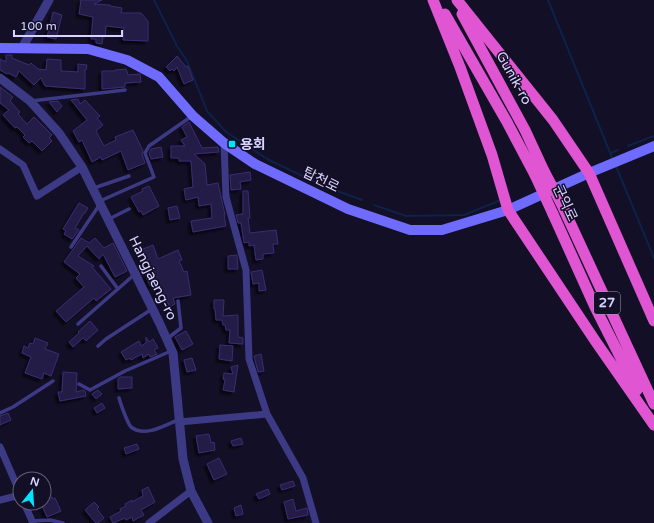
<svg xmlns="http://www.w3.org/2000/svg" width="654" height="523" font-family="'Varela Round','Noto Sans KR',sans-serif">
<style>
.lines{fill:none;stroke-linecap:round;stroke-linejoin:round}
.stream{stroke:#0c2248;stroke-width:2}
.building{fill:#241b47;stroke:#3b2d73;filter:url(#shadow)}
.service{stroke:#3d3a85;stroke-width:3.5}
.minor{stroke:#3d3a85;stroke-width:7}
.tertiary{stroke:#3d3a85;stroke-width:9}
.secondary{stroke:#6f6bff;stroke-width:10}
.trunk{stroke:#e055d1;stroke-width:11}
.trunk-bridge{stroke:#e055d1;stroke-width:11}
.poi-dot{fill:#00e5ff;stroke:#130f26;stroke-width:1.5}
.labels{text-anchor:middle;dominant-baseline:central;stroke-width:3;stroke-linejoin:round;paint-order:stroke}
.shield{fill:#130f26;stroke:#9e99be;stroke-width:1}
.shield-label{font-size:13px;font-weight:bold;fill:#d9d4ff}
.street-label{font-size:14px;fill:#d9d4ff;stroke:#130f26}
.poi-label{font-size:14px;font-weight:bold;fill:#d9d4ff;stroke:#130f26;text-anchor:start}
</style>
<defs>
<filter id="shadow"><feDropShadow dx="-3" dy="3" stdDeviation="1" flood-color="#0009"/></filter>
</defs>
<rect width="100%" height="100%" fill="#130f26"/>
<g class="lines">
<path class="stream" d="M154,0L177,46L187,61L207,111L226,132L269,160L326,187L362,200
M548,0L613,160
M628,146L654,136
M611,153L618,150
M616,166L654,258
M374,205L406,216L464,215L501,200"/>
</g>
<path class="building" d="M81,0H102L94,4L110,5V6L122,8L121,13H141L148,21V41L123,40L124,28L106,26L105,37H103L102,44L96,43V39H91L93,17L79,14Z
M53,12L62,15L56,39L47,37Z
M6,55H12V58L29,65L31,63L38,69L46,70L47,59L61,60V71L78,72V64L87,65L86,70H85V89L45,86L41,78L34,85L19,71L16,77L8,73L7,74L0,70V59L6,62Z
M177,56L186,67L188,66L193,80L184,84L177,67L174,71L172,69L170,71L166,67Z
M126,69L128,75L140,74L141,82L125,83V87L102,89V71H115V70Z
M0,87L13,97L10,101L20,112L18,114L27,124L34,117L52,135L49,138L52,141L42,151L32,141L29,143L23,137L25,135L17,127L15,128L3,115L9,110L0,103Z
M78,99L80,104L85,100L100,116L97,118L103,125L96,131L104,146L116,140L115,137L133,130L143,151L142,154L145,163L128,170L121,151L102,160L101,157L92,162L82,140L79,142L73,131L87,120L71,100Z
M58,101L62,106L57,112L49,102Z
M189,122L202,148L218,147L219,152L194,154L205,164L207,185L218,183L225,215H224L226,226L193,232L191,221L212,218L211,204L199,206L198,197L186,200L184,189L193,187L191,161H179V158H171V146H185L181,140L187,137L182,127Z
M161,147L163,157L151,159L149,153L151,149Z
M250,172L251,180L240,182L241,189L231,190L230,175Z
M149,186L159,206L143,215L141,211L139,212L131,197L143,191L142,189Z
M243,191H248L250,218H248L250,233L276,230L278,244H273L274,253L263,254V259L256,260L254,245L249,246V242L244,243L241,223H238L236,215L243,214Z
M79,203L88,208L85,213H84L75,228L79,230L72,239L64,234L66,231L63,229Z
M177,206L180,218L170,220L168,208Z
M81,238L89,243L95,238L104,248L113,243L127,271L115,277L103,254L99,259L87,246L78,256L94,266L92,267L111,289L96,301L94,298L66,322L56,311L84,287L76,278L80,274L64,262Z
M153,245L158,259L178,250L182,260L179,261L184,272L187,271L191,295L173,298L175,304L170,307L163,293L161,294L156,283L150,286L146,276L152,273L143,249Z
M237,255L238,269H228V256Z
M262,270L266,290L259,291V283L253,284L251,272Z
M214,300H224L223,316L238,315V337L243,338V344L229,343L230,330H226L225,325H223L222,320H216L215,309H214Z
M90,321L98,330L86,341L83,338L73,347L69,342L79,333L78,332Z
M186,331L193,344L182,350L175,337Z
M146,337L149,342L153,339L158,348L154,350L157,354L150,357L149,354L143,358L142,354L131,360L130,358L126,360L121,352L139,341L141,346L146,343Z
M35,338L48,343L45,349L59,354L51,376L44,373L42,379L25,373L31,357L22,353L24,346L28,348L30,343L33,344Z
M220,345L233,346L232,361L219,359Z
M261,354L264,371L258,372L254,356Z
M192,358L196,370L187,372L184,360Z
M238,365L234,392L223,390L225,380L223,379L224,373L233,374L231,367Z
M63,372L77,373L76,392L83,390L85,391L86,396L60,401L58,392H62Z
M120,377H132V388L118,389V379Z
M98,390L102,394L96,399L92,394Z
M102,403L105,408L97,413L94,408Z
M8,413L11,420L0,425V416Z
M209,434L211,443L214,442L215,450L199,453L196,436Z
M241,438L243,444L233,446L231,441Z
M137,444L139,449L126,454L124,448Z
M219,458L227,474L214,480L207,464Z
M293,481L295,486L282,490L280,485Z
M148,487L155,502L141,510L144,515L133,521L132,517L126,520L125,518L113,523L110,517L121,511L120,509L126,506L125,504L132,500V502L143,496L142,490Z
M268,489L270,494L259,499L256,494Z
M52,497L53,499L55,498L61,511L47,517L41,503H44V501Z
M293,499L296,511L307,508L308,515L288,519L284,502Z
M94,502L99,507L97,509L104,518L98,523H96L85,510Z
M241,505L243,514L236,516L234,508Z"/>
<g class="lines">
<path class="service" d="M31,101L125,90
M94,188L129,176
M100,201L154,177L145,153L149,146L192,116
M109,219L129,209
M71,247L100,204
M101,266L118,289
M78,324L135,274
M168,338L181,328L178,301
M98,346L106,339L152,309
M79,384L90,390L125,371L171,351
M119,398C121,405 127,422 131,427C145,438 165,425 178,420
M0,413L13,407L53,381
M32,521L50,520L63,523"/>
<path class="minor" d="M224,143L226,197L246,270L249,359L267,414L303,478L316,523
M0,149L23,165L37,196L82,167
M179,422L267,414
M0,447L20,493
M0,500L20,495
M24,503L33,523
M149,523L191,491"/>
<path class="tertiary" d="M22,48L49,0
M0,78L30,101L59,133L82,167L159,322L173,353L183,459L191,491L208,523"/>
<path class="secondary" d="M0,48L88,49L127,60L159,77L193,116L224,143L255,164L348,209L410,230H442L508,210L589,173L654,146"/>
<path class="trunk" d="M433,0L460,67L492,155L508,210L596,342L654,425
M457,0L553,120L589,173L654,321
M445,14L507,122L535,175
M462,14L525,130L544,171
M561,203L654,404
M553,214L595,307L637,390"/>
<path class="trunk-bridge" d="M544,171L561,203
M535,175L553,214"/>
</g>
<rect class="poi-dot" x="228" y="140" width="8" height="8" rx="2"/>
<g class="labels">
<rect class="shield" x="594" y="292" width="26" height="22" rx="3"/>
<g class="shield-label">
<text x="607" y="303">27</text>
</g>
<g class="street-label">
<text transform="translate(514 78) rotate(61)">Gunik-ro</text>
<text transform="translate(321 180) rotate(26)">탑천로</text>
<text transform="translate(565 203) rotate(65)">군익로</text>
<text transform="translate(153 278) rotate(64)">Hangjaeng-ro</text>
</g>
<g class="poi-label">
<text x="240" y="144">용회</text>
</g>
</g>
<g transform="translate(32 491) rotate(17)"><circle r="19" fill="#130f26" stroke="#625e7d"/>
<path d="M0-3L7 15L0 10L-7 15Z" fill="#00e5ff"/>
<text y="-6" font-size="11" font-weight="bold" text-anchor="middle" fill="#d9d4ff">N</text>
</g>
<path d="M14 30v6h108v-6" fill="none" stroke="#d9d4ff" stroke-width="2"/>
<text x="20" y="30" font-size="12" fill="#d9d4ff" stroke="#130f26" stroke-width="3" paint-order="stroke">100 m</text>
</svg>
